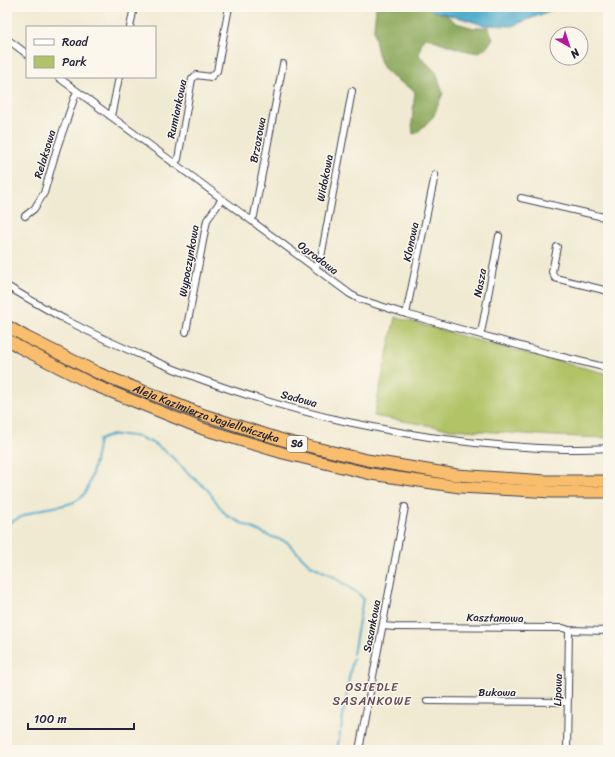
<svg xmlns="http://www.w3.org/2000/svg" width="615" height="757" font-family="Sriracha,sans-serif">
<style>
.green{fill:#b1c366;stroke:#6a7250}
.forest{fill:#8ca95b;stroke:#57664b}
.water{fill:#4baaca;stroke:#366682}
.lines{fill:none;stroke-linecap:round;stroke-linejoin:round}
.stream{stroke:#4baaca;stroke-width:2}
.street-casing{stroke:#414052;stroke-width:8}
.highway-casing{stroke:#414052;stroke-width:13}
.street{stroke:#fff;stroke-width:6}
.highway{stroke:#f9be6d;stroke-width:11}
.labels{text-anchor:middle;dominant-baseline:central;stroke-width:3;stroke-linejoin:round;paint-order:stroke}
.shield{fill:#fbf7ec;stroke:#636270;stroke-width:1}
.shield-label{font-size:10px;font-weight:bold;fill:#22223b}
.street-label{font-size:11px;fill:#22223b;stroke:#fbf7ec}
.neighbourhood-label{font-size:12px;letter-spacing:1px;fill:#674c59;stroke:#fbf7ec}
</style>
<rect width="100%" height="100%" fill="#fbf7ec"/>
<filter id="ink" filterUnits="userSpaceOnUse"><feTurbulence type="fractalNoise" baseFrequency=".025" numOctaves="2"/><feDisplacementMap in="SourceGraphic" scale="8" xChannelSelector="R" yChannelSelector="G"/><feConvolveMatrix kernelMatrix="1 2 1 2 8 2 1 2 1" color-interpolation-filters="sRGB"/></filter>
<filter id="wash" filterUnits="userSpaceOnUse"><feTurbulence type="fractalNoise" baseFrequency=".012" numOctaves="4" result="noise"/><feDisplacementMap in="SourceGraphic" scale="16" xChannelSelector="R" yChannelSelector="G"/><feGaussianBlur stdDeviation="0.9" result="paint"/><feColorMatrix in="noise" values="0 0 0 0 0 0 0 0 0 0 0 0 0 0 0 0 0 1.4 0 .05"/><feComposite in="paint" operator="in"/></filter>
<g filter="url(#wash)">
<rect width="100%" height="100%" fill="#f1ead2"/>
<path class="green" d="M395,317L479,341L608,374V438L554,436L450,429L374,416Z"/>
<path class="forest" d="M376,7H430L433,11L445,14L456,23L474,28L488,27L493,38L488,46L478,53L459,49L425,37L421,45L419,55L436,72L443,93L433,117L417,133L413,134L412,122L415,91C406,85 393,79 386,71C378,62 375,41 374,29C374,22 376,14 376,7Z"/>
<path class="water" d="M429,7H560L512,26L483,25L464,19L433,11Z"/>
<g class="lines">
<path class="stream" d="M7,524C17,519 28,513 39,510C54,505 77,508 86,491C93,478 96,455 99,440L112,435H124L139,437L155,444L171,456L190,475L208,490L222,510L227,516L267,535L287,542L309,564L334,577L360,595L363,599L353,654
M347,689L353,658
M341,729L347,693
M337,750L340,733"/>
</g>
</g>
<g filter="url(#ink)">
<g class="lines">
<g class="street-casing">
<path id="street" d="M130,27L134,7
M7,39L27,54
M58,77L350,294L359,299L406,314L546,353L608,368
M110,116L112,112L119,77
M174,164L178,159L192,79L196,75L211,77L217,71L229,7
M521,198L608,218
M25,216L34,209L44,193L57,148L75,96L77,92
M251,220L254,216L283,64
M557,247L552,272L555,278L608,291
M315,268L321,257L352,91
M7,286C27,298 47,310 68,321C93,334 119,346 145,357C275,413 423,445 564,449C578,449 593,449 608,448
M406,314L435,175
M186,332L207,220L222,199
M480,334L482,328L499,236
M383,626L395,627L563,628L569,630L608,631
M427,701L567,702
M359,750L405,507
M567,750L569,630"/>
</g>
<g class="highway-casing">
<g id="highway">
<path id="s1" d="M7,326L26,337L98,373L204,415L286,441L367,460L457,475L546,481H608"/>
<path d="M7,339L19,347L94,385L203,429L283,453L371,474L460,487L552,492H608"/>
</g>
</g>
<use href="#street" class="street"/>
<use href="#highway" class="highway"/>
</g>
</g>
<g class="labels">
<rect class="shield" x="287" y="436" width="20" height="16" rx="3"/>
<g class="shield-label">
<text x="297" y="444">S6</text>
</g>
<g class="street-label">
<text transform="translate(177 109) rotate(-78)">Rumiankowa</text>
<text transform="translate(258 140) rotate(-79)">Brzozowa</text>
<text transform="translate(45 154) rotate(-73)">Relaksowa</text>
<text transform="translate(325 178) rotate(-79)">Widokowa</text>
<text transform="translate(411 242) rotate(-78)">Klonowa</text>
<text transform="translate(318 258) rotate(37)">Ogrodowa</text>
<text transform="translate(189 261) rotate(-80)">Wypoczynkowa</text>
<text transform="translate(480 283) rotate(-79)">Nasza</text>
<text transform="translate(299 399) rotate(15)">Sadowa</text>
<text stroke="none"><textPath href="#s1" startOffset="218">Aleja Kazimierza Jagiellończyka</textPath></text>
<text transform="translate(495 618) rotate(1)">Kasztanowa</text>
<text transform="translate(372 626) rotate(-79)">Sasankowa</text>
<text transform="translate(558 690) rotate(-89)">Lipowa</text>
<text x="497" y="692">Bukowa</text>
</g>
<g class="neighbourhood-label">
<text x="372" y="687">OSIEDLE<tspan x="372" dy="14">SASANKOWE</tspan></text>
</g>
</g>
<rect width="615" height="757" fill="none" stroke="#fbf7ec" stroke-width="24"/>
<rect x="26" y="26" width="130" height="52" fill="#fbf7ec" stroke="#a4a2a5"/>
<rect x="34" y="39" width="20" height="6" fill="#ffffff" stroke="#a4a2a5"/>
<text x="62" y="46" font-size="12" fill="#22223b">Road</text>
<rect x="34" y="56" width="20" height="12" fill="#b1c366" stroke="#a4a2a5"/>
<text x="62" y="66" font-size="12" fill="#22223b">Park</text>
<g transform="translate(569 46) rotate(141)"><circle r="19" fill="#fbf7ec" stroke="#a4a2a5"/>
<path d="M0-3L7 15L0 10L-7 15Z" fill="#b5179e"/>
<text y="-6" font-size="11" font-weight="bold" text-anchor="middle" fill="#22223b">N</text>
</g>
<path d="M28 723v6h106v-6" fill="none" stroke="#22223b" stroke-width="2"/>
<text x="34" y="723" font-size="12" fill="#22223b" stroke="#fbf7ec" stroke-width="3" paint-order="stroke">100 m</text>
</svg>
